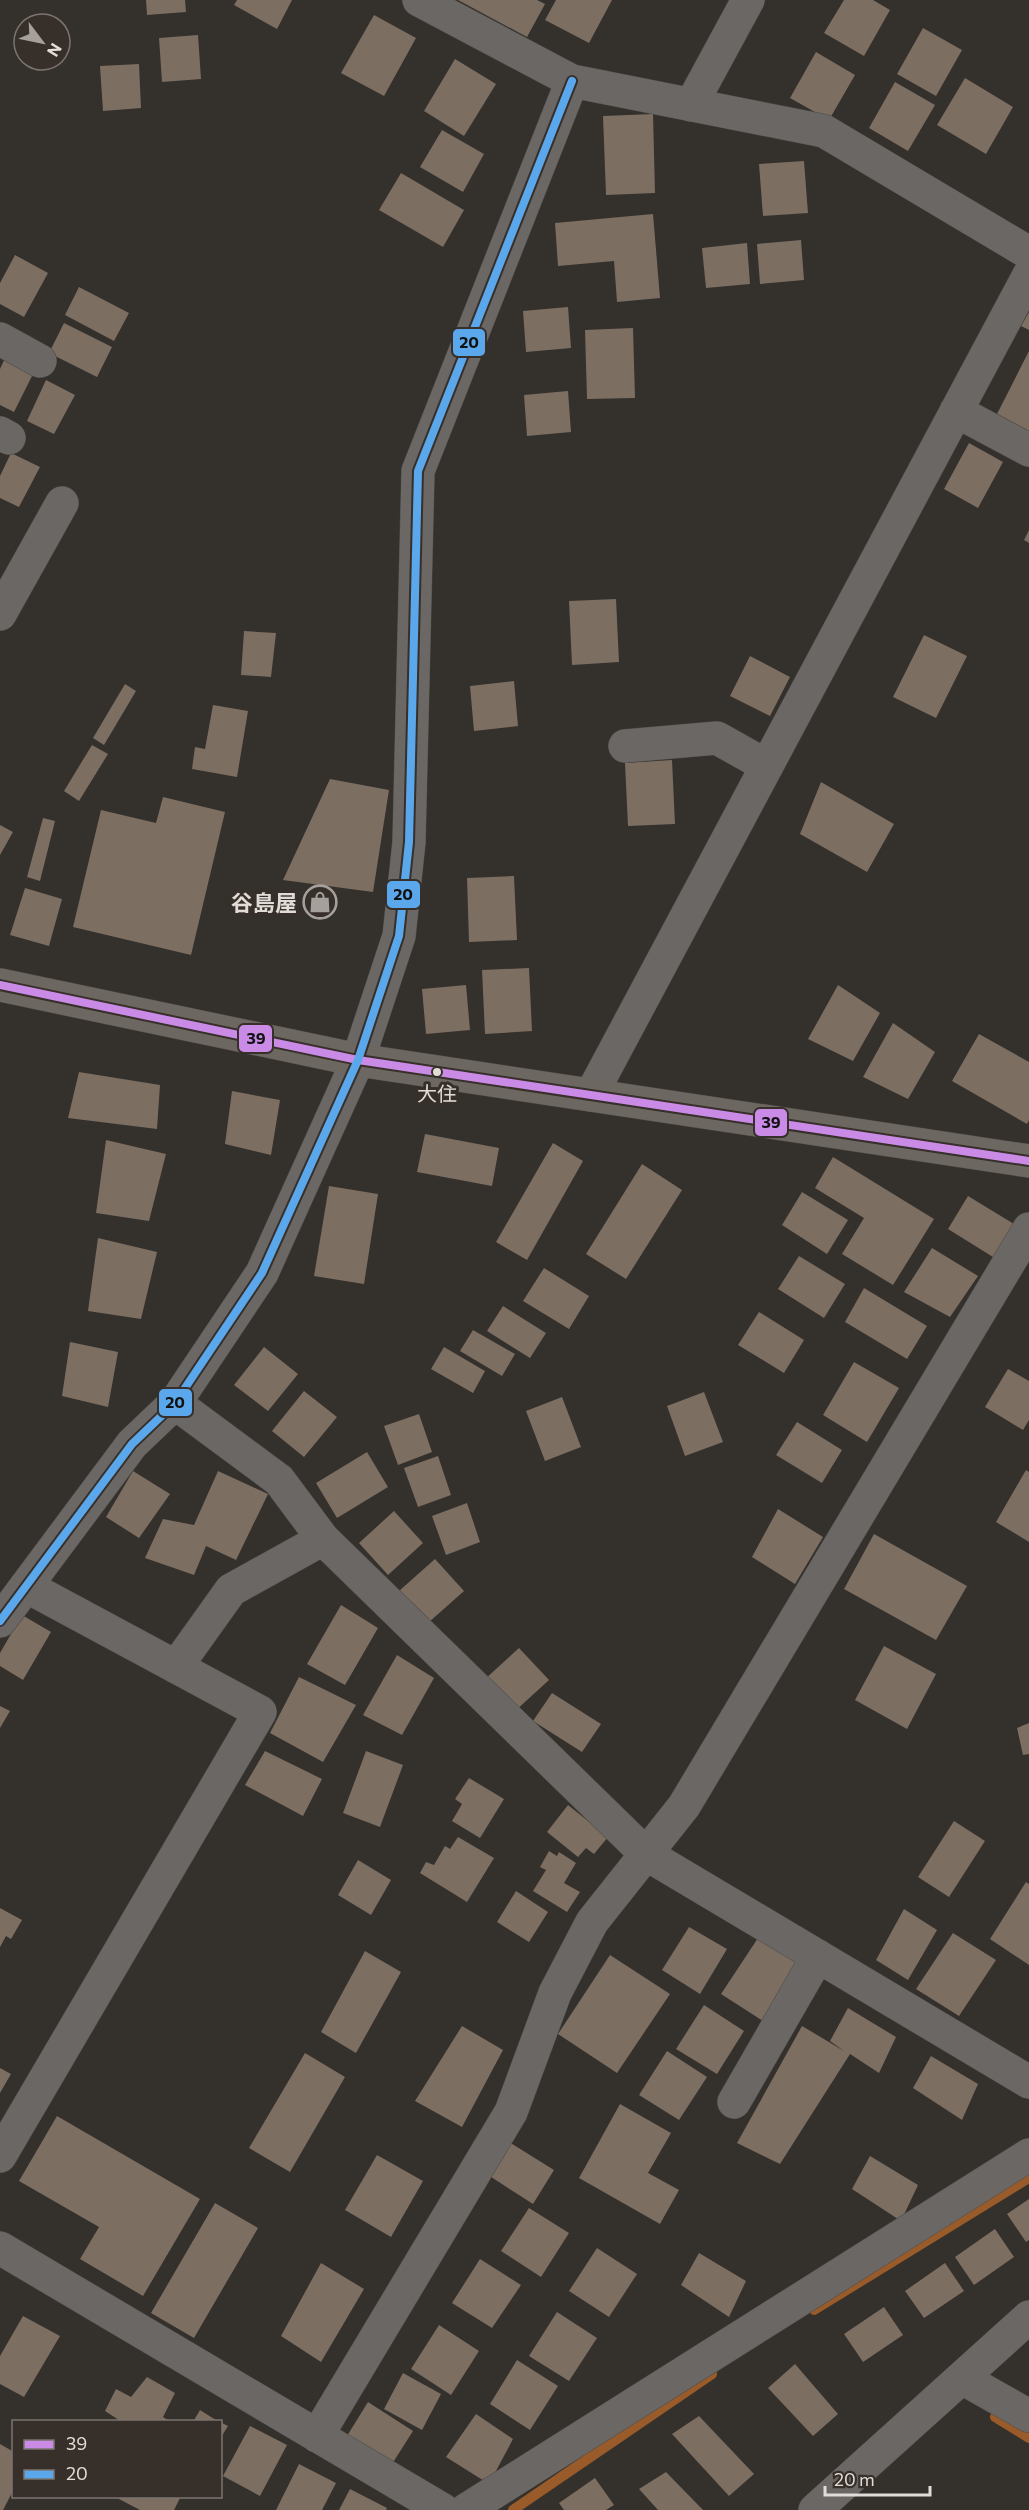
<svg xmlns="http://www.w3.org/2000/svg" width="1029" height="2510" font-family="Commissioner,'Noto Sans JP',sans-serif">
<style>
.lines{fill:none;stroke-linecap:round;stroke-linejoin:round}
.stream{stroke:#995b29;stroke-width:10}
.building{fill:#7d6e62}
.minor-casing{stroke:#4f4c48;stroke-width:34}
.tertiary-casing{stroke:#4f4c48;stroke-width:34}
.secondary-casing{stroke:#4f4c48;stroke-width:34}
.minor{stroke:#6b6765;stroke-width:33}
.tertiary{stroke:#6b6765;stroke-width:33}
.secondary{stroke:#6d6762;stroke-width:33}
.bus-1-casing{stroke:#372f29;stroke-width:12}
.bus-2-casing{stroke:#372f29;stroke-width:12}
.bus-1{stroke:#ca8be6;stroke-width:8}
.bus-2{stroke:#5aa8eb;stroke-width:8}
.bus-dot{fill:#e2dcd8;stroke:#372f29;stroke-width:2}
.labels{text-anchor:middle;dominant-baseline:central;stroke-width:6;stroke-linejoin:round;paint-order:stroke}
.bus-label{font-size:20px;fill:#e2dcd8;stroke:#372f29}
.poi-label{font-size:22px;font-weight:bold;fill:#e2dcd8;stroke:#372f29;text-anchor:end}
.line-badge{stroke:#372f29;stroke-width:2}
.pale-badge-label{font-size:16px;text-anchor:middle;font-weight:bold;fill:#111}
</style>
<rect width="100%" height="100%" fill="#34302c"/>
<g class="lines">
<path class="stream" d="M814,2310L1029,2178
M995,2417L1029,2438
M513,2510L712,2374"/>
</g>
<path class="building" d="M146,0H185L186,12L147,15Z
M237,0H292L277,29L234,5Z
M458,0H537L545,4L527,37Z
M556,0H612L589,43L545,20Z
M844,0H873L890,10L864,56L824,33Z
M374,15L416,38L384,96L341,73Z
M923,28L962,50L936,96L897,74Z
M198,35L201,79L162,82L159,38Z
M816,52L855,75L829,120L790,98Z
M455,59L496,84L464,136L424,111Z
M139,64L141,108L103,111L100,66Z
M965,78L1013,107L986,154L937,125Z
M895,82L935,105L908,151L869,128Z
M653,114L655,193L606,195L603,116Z
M442,130L484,154L463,192L420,167Z
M804,161L808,213L763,216L759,164Z
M401,173L464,210L443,247L379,210Z
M653,214L660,298L617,302L614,261L558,266L555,223Z
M801,240L804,280L760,284L757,244Z
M747,243L750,284L706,288L702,248Z
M15,255L48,273L24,317L0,304V283Z
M79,287L129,313L114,341L65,315Z
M568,307L571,348L526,352L523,311Z
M1029,312V330L1021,326Z
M64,323L112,347L97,377L49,353Z
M633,328L635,398L587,399L585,330Z
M1029,351V431L997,414Z
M5,358L34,372L14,412L0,405V369Z
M46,380L75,395L54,434L27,421Z
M568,391L571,432L527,436L524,395Z
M969,443L1003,462L978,508L944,489Z
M11,453L40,467L19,507L0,498V476Z
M1029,530V543L1024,540Z
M616,599L619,662L572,665L569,601Z
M244,631L276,633L271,677L241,675Z
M924,635L967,656L936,718L893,697Z
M750,656L790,677L770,716L730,696Z
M514,681L518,726L474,731L470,686Z
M125,684L136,691L104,745L93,738Z
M213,705L248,711L237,777L192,769L195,747L205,749Z
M92,745L108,754L79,801L64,791Z
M672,760L675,824L628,826L625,763Z
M330,779L389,790L373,892L283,880Z
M821,782L894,824L867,872L800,834Z
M163,797L225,812L191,955L73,927L101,810L156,823Z
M43,818L55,821L40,881L27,877Z
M0,825L13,832L0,855Z
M514,876L517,940L469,942L467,878Z
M25,888L62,899L49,946L10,935Z
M529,968L532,1031L485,1034L482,970Z
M466,985L470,1030L426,1034L422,989Z
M838,985L880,1013L853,1061L808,1039Z
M893,1023L935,1052L908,1099L863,1077Z
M979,1034L1029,1062V1120L1027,1124L952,1081Z
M79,1072L160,1085L157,1129L68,1118Z
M232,1091L280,1100L271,1155L225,1144Z
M425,1134L499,1148L492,1186L417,1172Z
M106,1140L166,1154L149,1221L96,1213Z
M553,1143L583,1161L527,1260L496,1242Z
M833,1157L934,1219L893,1285L842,1254L864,1218L815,1188Z
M642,1164L682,1190L626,1279L586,1254Z
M329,1186L378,1194L364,1284L314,1276Z
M802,1192L848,1220L827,1254L782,1225Z
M968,1196L1014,1224L993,1257L948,1229Z
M98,1238L157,1252L141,1319L88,1311Z
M932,1248L978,1276L950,1317L904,1292Z
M799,1256L845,1284L824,1318L778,1289Z
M544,1268L589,1296L569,1329L523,1301Z
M864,1288L927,1326L907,1359L845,1322Z
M503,1306L546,1333L530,1358L487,1331Z
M759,1312L804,1340L784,1373L738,1345Z
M473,1330L515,1354L502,1376L460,1351Z
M70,1342L118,1352L108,1407L62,1396Z
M264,1347L298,1374L268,1411L234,1385Z
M444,1347L485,1371L473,1393L431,1369Z
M854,1362L899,1388L867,1442L823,1415Z
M1008,1369L1029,1381V1420L1023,1430L985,1407Z
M304,1391L337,1417L304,1457L272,1431Z
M704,1392L723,1442L685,1456L667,1406Z
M562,1397L581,1447L545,1461L526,1411Z
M419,1414L432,1452L398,1465L384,1426Z
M797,1422L842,1450L822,1483L776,1455Z
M367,1452L388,1487L337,1518L316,1483Z
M438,1456L451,1495L418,1507L404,1468Z
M1026,1470L1029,1472V1542L996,1522Z
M133,1471L170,1494L139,1538L106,1517Z
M218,1471L268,1494L236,1560L206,1546L194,1575L145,1558L163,1519L194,1525Z
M467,1503L480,1542L446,1555L432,1516Z
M778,1509L823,1537L795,1584L752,1557Z
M394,1511L423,1543L388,1575L359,1543Z
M874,1534L967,1586L936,1640L844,1589Z
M435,1559L464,1591L428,1623L399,1591Z
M341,1605L378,1628L345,1685L307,1664Z
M22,1615L51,1632L23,1680L0,1666V1653Z
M884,1646L936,1674L907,1729L855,1700Z
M519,1648L549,1680L514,1712L484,1680Z
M397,1655L434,1678L402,1735L363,1715Z
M299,1677L356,1705L323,1762L270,1733Z
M552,1693L601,1724L582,1752L533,1721Z
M0,1706L10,1711L0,1728Z
M1029,1723V1754L1023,1755L1017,1728Z
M265,1751L322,1779L303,1816L245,1785Z
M366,1751L403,1765L380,1827L343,1813Z
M469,1778L504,1799L480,1838L452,1821L462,1804L455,1799Z
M568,1805L608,1837L594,1854L586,1848L578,1857L547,1832Z
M954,1821L985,1841L949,1897L918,1877Z
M458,1837L494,1858L467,1902L420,1873L426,1862L434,1865L445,1846L450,1849Z
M549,1851L557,1856L559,1852L576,1863L564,1883L580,1892L567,1912L533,1891L546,1870L540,1867Z
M358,1860L391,1880L371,1915L338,1895Z
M1026,1882L1029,1884V1965L990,1939Z
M516,1891L548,1912L529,1942L497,1922Z
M0,1908L22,1920L11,1939L6,1936L0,1947Z
M904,1909L937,1930L908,1980L876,1960Z
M689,1927L727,1949L700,1994L662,1970Z
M953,1933L996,1960L959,2016L916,1989Z
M758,1938L800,1965L763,2021L721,1994Z
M365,1951L401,1972L356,2053L321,2032Z
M610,1955L670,1994L617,2073L558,2034Z
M704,2005L744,2031L717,2074L676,2049Z
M848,2008L896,2037L879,2073L850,2054L780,2164L737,2143L802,2026L844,2051L830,2041Z
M462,2026L503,2050L462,2127L415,2101Z
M667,2051L707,2077L679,2120L639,2095Z
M305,2053L345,2077L290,2172L249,2148Z
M931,2056L978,2084L962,2120L913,2088Z
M0,2068L11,2074L0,2093Z
M620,2104L671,2133L648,2173L679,2190L660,2224L579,2178Z
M57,2116L200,2199L143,2296L80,2259L99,2227L19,2181Z
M509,2142L554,2170L533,2204L488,2175Z
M377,2155L423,2181L391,2237L345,2210Z
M870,2156L918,2185L901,2221L852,2189Z
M1029,2199V2240L1026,2242L1007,2214Z
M215,2203L258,2228L194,2338L151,2313Z
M529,2208L569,2233L541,2277L501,2251Z
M995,2229L1014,2257L974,2285L955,2257Z
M597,2248L637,2274L609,2317L569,2291Z
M699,2253L746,2281L729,2317L681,2285Z
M480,2259L521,2285L492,2328L452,2303Z
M321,2263L364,2289L321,2362L281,2336Z
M945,2263L964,2291L924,2318L905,2291Z
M884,2307L903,2335L863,2362L844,2334Z
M557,2312L597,2338L569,2381L529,2356Z
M23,2316L60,2336L24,2397L0,2384V2356Z
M439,2325L479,2351L451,2395L411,2369Z
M517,2360L558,2386L530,2430L490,2404Z
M795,2364L838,2414L813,2436L768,2388Z
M403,2373L441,2394L422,2430L384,2409Z
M147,2377L175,2393L163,2417L171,2422H122L105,2411L116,2389L131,2397Z
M368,2402L413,2431L392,2464L347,2436Z
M200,2410L219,2422H193Z
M476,2414L513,2439L489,2484L446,2457Z
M699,2416L754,2474L729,2496L672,2434Z
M220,2422L228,2426L220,2439Z
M250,2426L287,2445L260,2496L223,2476Z
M0,2444L14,2452V2489L3,2510H0Z
M299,2464L336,2483L322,2510H276Z
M666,2472L703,2510H658L639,2489Z
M595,2478L614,2505L606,2510H564L559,2503Z
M350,2489L387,2508L386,2510H339Z
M121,2496H181L174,2510H140L119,2499Z"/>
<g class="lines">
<g class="minor-casing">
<path id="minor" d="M419,0L572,81L824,131L1029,253
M691,105L748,0
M0,339L40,361
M956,411L1029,450
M0,433L9,438
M0,614L62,503
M625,746L717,738L767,766
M591,1095L1029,275
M175,1403L279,1480L323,1539L646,1854L1029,2082
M0,1621L132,1444L175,1403L262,1273L358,1060L399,936L409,842L418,471L572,81
M176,1667L231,1590L323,1539
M734,2102L818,1956
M0,2156L260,1712L26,1586
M0,2248L443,2510
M962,2378L1029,2416
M317,2436L511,2112L555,1993L592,1922L684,1806L1029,1229
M466,2510L1029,2155"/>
</g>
<g class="tertiary-casing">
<path id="tertiary" d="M815,2510L1029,2317"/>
</g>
<g class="secondary-casing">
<path id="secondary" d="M0,985L358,1060L1029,1161"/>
</g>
<use href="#minor" class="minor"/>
<use href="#tertiary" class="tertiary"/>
<use href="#secondary" class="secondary"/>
<g class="bus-1-casing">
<path id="bus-1" d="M0,985L358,1060L1029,1161"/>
</g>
<g class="bus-2-casing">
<path id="bus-2" d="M0,1621L132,1444L175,1403L262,1273L358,1060L399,936L409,842L418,471L572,81"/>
</g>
<use href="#bus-1" class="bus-1"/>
<use href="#bus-2" class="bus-2"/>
</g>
<defs>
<g id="shop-ring" transform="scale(1.725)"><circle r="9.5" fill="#372f29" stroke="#a5a09c" stroke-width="1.5"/><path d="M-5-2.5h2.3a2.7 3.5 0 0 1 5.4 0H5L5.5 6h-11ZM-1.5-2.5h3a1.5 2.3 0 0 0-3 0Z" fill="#a5a09c"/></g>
</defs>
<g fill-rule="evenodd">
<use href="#shop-ring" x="320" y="902"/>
</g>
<circle class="bus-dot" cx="437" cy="1072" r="5"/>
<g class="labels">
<g class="bus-label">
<text x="437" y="1093">大住</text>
</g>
<g class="poi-label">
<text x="297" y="902">谷島屋</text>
</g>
</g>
<g class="line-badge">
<rect x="452" y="328" width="34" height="29" rx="6" fill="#5aa8eb"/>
<rect x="386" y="880" width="35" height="29" rx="6" fill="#5aa8eb"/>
<rect x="238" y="1024" width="35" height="29" rx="6" fill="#ca8be6"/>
<rect x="754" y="1108" width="34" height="29" rx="6" fill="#ca8be6"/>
<rect x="158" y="1388" width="35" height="29" rx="6" fill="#5aa8eb"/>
</g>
<g class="pale-badge-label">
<text x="469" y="348">20</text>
<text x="403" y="900">20</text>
<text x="256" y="1044">39</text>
<text x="771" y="1128">39</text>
<text x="175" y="1408">20</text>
</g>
<rect x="12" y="2420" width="210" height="78" fill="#372f29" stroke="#7b746f" stroke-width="1.5"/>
<rect x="24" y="2440" width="30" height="9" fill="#ca8be6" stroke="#7b746f" stroke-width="1.5"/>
<text x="66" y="2450" font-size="18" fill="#e2dcd8">39</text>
<rect x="24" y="2470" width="30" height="9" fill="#5aa8eb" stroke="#7b746f" stroke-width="1.5"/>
<text x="66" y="2480" font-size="18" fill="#e2dcd8">20</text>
<g transform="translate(42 42) rotate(122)"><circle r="28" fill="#372f29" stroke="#7b746f" stroke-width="1.5"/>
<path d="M0-4.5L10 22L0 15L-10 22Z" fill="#a5a09c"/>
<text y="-9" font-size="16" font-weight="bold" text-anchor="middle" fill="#e2dcd8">N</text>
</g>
<path d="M825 2486v9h105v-9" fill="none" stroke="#e2dcd8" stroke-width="3"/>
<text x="834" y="2486" font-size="18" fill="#e2dcd8" stroke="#372f29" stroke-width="4.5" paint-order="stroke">20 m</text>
</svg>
